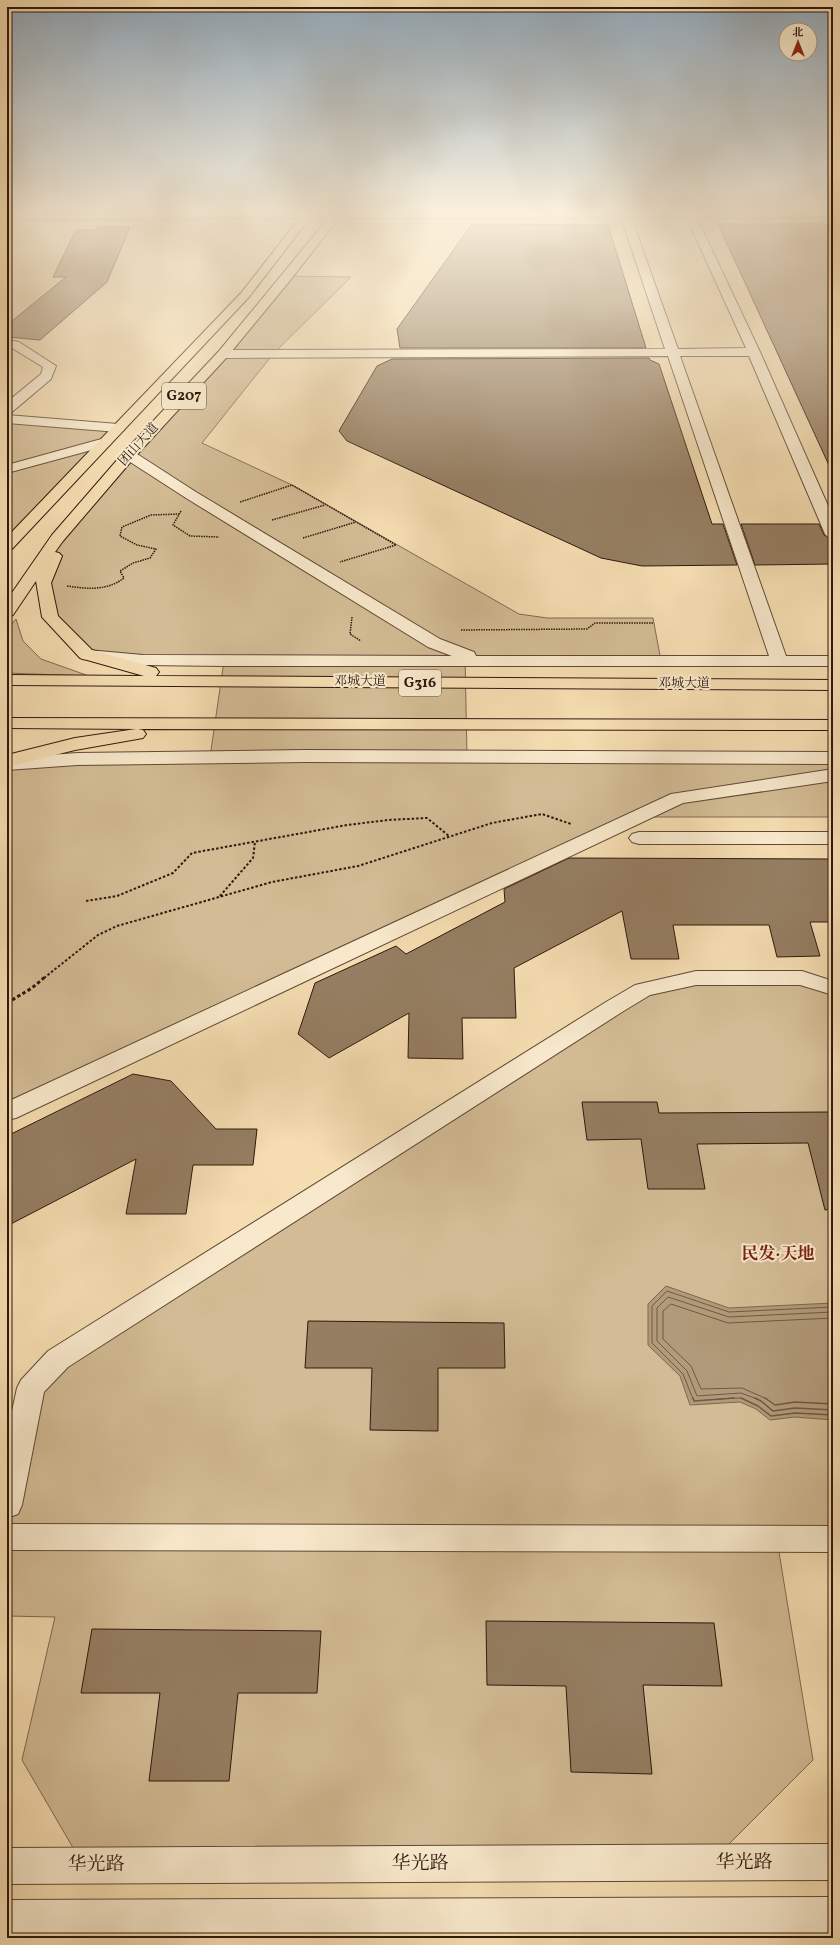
<svg xmlns="http://www.w3.org/2000/svg" width="840" height="1945" font-family="Vollkorn,'Noto Serif SC',serif">
<style>
.green{fill:#d3bc95;stroke:#806a51}
.water{fill:#b19a79;stroke:#7d664e}
.lines{fill:none;stroke-linecap:round;stroke-linejoin:round}
.shore-far1{stroke:#705943;stroke-width:1}
.shore{stroke:#705943;stroke-width:1.5}
.building{fill:#957e62;stroke:#2e180d}
.minor-casing{stroke:#604936;stroke-width:2}
.major-casing{stroke:#2e180d;stroke-width:2}
.highway-casing{stroke:#2e180d;stroke-width:2}
.path-far2{stroke:#2e180d;stroke-width:1.5;stroke-dasharray:1.5 1;stroke-linecap:butt}
.path-far1{stroke:#2e180d;stroke-width:2;stroke-dasharray:2.5 2;stroke-linecap:butt}
.path{stroke:#2e180d;stroke-width:3;stroke-dasharray:3.5 2.5;stroke-linecap:butt}
.minor{fill:#f8e9cc;fill-rule:evenodd}
.major{fill:#f5ddb1;fill-rule:evenodd}
.highway{fill:#f5ddb1;fill-rule:evenodd}
.labels{text-anchor:middle;dominant-baseline:central;stroke-width:4;stroke-linejoin:round;paint-order:stroke}
.far-street-label{font-size:13px;fill:#2e180d;stroke:#f8e9cc}
.shield{fill:#f8e9cc;stroke:#6b5746;stroke-width:1}
.shield-label{font-size:15px;font-weight:bold;fill:#2e180d}
.neighbourhood-label{font-size:17px;font-weight:bold;fill:#7a1f14;stroke:#f8e9cc}
.near-street-label{font-size:19px;fill:#2e180d;stroke:#f8e9cc}
</style>
<rect width="100%" height="100%" fill="#f5ddb1"/>
<filter id="stains"><feTurbulence type="fractalNoise" baseFrequency=".005" numOctaves="4"/><feColorMatrix values="0 0 0 0 .2 0 0 0 0 .09 0 0 0 0 .02 0 0 0 .5 -.17"/></filter>
<radialGradient id="worn" r=".72"><stop offset=".6" stop-color="#630" stop-opacity="0"/><stop offset="1" stop-color="#630" stop-opacity=".3"/></radialGradient>
<path class="green" d="M288,276L351,277L273,354L202,443L292,485L519,614L547,618H653L661,661H539L465,656L467,756L833,758V817H636L7,1112V764L210,757L224,661L86,654L50,617L43,583L57,538Z
M7,419L118,428L7,541Z
M16,619L23,641L41,659L89,676L7,673V630Z
M696,978H802L833,988V1539L777,1540L813,1760L710,1863L76,1853L22,1760L55,1617L7,1616V1441L31,1388L643,990Z"/>
<path class="water" d="M666,1286L729,1308L833,1303V1420L795,1417L770,1420L756,1409L740,1402L690,1405L680,1376L648,1345V1304Z"/>
<g class="lines">
<path class="shore-far1" d="M693,1399L683,1374L652,1343V1306L667,1291L729,1312L833,1307
M718,1399L740,1398L743,1399
M757,1399L741,1393L697,1396L687,1371L657,1341V1308L668,1297L729,1317L833,1312
M767,1399L742,1388L701,1389L691,1366L663,1339V1311L671,1304L728,1323L833,1318"/>
<path class="shore" d="M693,1398L694,1401L734,1398
M741,1398L758,1406L771,1416L795,1413L833,1415
M755,1398L761,1401L773,1411L795,1408L833,1410
M765,1398L775,1405L795,1402L833,1404"/>
</g>
<path class="building" d="M472,224L608,225L646,348H400L397,329Z
M718,224H833V474Z
M98,227H130L107,282L40,340L7,337V325L66,277H53L76,230H96Z
M649,358L650,360L659,364L712,524H723L737,565L642,566L601,558L347,441L339,431L377,366L392,359Z
M741,524H819L824,535L833,540V564L755,565Z
M569,858L833,859V922H810L820,956L777,957L769,925H673L679,959H631L622,911L514,968L516,1018H462L463,1059L408,1058L409,1013L329,1058L298,1034L315,983L396,946L406,954L505,902L504,889Z
M133,1074L171,1081L216,1129H257L253,1165H193L186,1214H126L136,1159L7,1226V1136Z
M582,1102H657L659,1113L833,1112V1209L825,1210L808,1143L697,1144L705,1189H648L641,1139L587,1140Z
M308,1321L504,1323L505,1368H438V1431L370,1430L372,1368H305Z
M486,1621L714,1623L722,1686L643,1685L652,1774L571,1772L566,1686L487,1685Z
M92,1629L321,1631L317,1693H238L229,1781H149L160,1693H81Z"/>
<g class="lines">
<g class="minor-casing">
<path id="minor" d="M625,211L630,214L678,349L746,348L685,214L690,211L695,214L760,352L833,517V539L828,537L825,534L749,356H680L786,656H833V666H224L143,665L82,659L79,655L82,651L88,650L143,655L452,656L428,647L186,498L124,458L122,455L124,452H134L196,492L440,639L474,652L476,656H769L668,356L223,358L217,354L223,350L665,349L620,214Z
M7,340L19,342L56,366L51,379L12,412L7,413V402L41,374L43,367L12,348H7Z
M7,415L118,424L123,425L125,428L123,431L118,432L7,423Z
M105,438L110,439L112,442L110,445L7,473V465Z
M304,750L833,752V764L304,762L77,765L7,770V758L77,753Z
M833,769V781L683,803L16,1118L7,1120V1102L671,794Z
M639,832H833V844H639L632,842L629,838L632,834Z
M696,971H802L833,981V995L800,985H696L650,995L622,1012L68,1367L44,1392L22,1505L18,1514L7,1518V1434L17,1388L21,1380L48,1351L606,1002L635,985Z
M7,1524L833,1526V1552L7,1550Z
M833,1844V1880L7,1884V1848Z
M833,1897V1933L7,1936V1900Z"/>
</g>
<g class="major-casing">
<path id="major" d="M833,211V217L7,219V213Z"/>
</g>
<g class="highway-casing">
<path id="highway" d="M306,210H316L249,297L12,549L7,551V537L241,293Z
M335,210H345L292,278L227,357L134,458L63,541L55,552L59,553L62,556L51,583L58,616L92,650L156,668L159,672L156,676L833,680V690L7,685V675L144,676L80,658L42,617L36,581L13,615L7,617V600L52,535L124,452L219,351Z
M7,718L833,720V730L138,729L143,730L146,734L143,738L75,750L7,767V755L75,738L136,729L7,728Z"/>
</g>
<path class="path-far2" d="M240,502L292,485L396,545L340,562
M181,511L173,525L190,536L219,537
M272,520L325,505
M303,538L356,522
M67,586C87,589 107,591 124,578L120,571L133,563L150,558L156,549L137,545L120,536L122,527L151,515L179,514
M352,617L350,634L361,641
M461,630L587,629L595,623H654"/>
<path class="path-far1" d="M220,896L253,858L255,842
M86,901L117,896L173,873L192,853L347,825L388,820L427,818L449,836
M44,978L98,935L117,926L272,882L358,866L492,823L542,814L571,824"/>
<path class="path" d="M7,1003L32,988L45,977"/>
<use href="#minor" class="minor"/>
<use href="#major" class="major"/>
<use href="#highway" class="highway"/>
</g>
<linearGradient id="sky" x2="0" y2="1"><stop stop-color="#92aabc"/><stop offset="0.44" stop-color="#faf0dc"/><stop offset="1" stop-color="#faf0dc" stop-opacity="0"/></linearGradient>
<rect width="840" height="482" fill="url(#sky)"/>
<g class="labels">
<g class="far-street-label">
<text transform="translate(139 445) rotate(-48)">团山大道</text>
<text x="360" y="682">邓城大道</text>
<text x="684" y="684">邓城大道</text>
</g>
<g class="shield">
<rect x="162" y="383" width="44" height="26" rx="3"/>
<rect x="399" y="670" width="42" height="26" rx="3"/>
</g>
<g class="shield-label">
<text x="184" y="396">G207</text>
<text x="420" y="683">G316</text>
</g>
<g class="neighbourhood-label">
<text x="778" y="1254">民发·天地</text>
</g>
<g class="near-street-label">
<text x="744" y="1863">华光路</text>
<text x="420" y="1864">华光路</text>
<text x="96" y="1865">华光路</text>
</g>
</g>
<rect width="840" height="1945" fill="none" stroke="#f5ddb1" stroke-width="24"/>
<rect x="8" y="8" width="824" height="1929" fill="none" stroke="#2e180d" stroke-width="2"/>
<rect x="12" y="12" width="816" height="1921" fill="none" stroke="#2e180d"/>
<g transform="translate(798 42)"><circle r="19" fill="#f8e9cc" stroke="#a79580"/>
<path d="M0-3L7 15L0 10L-7 15Z" fill="#8f2418"/>
<text y="-6" font-size="11" font-weight="bold" text-anchor="middle" fill="#2e180d">北</text>
</g>
<rect width="100%" height="100%" filter="url(#stains)"/>
<rect width="100%" height="100%" fill="url(#worn)"/>
</svg>
